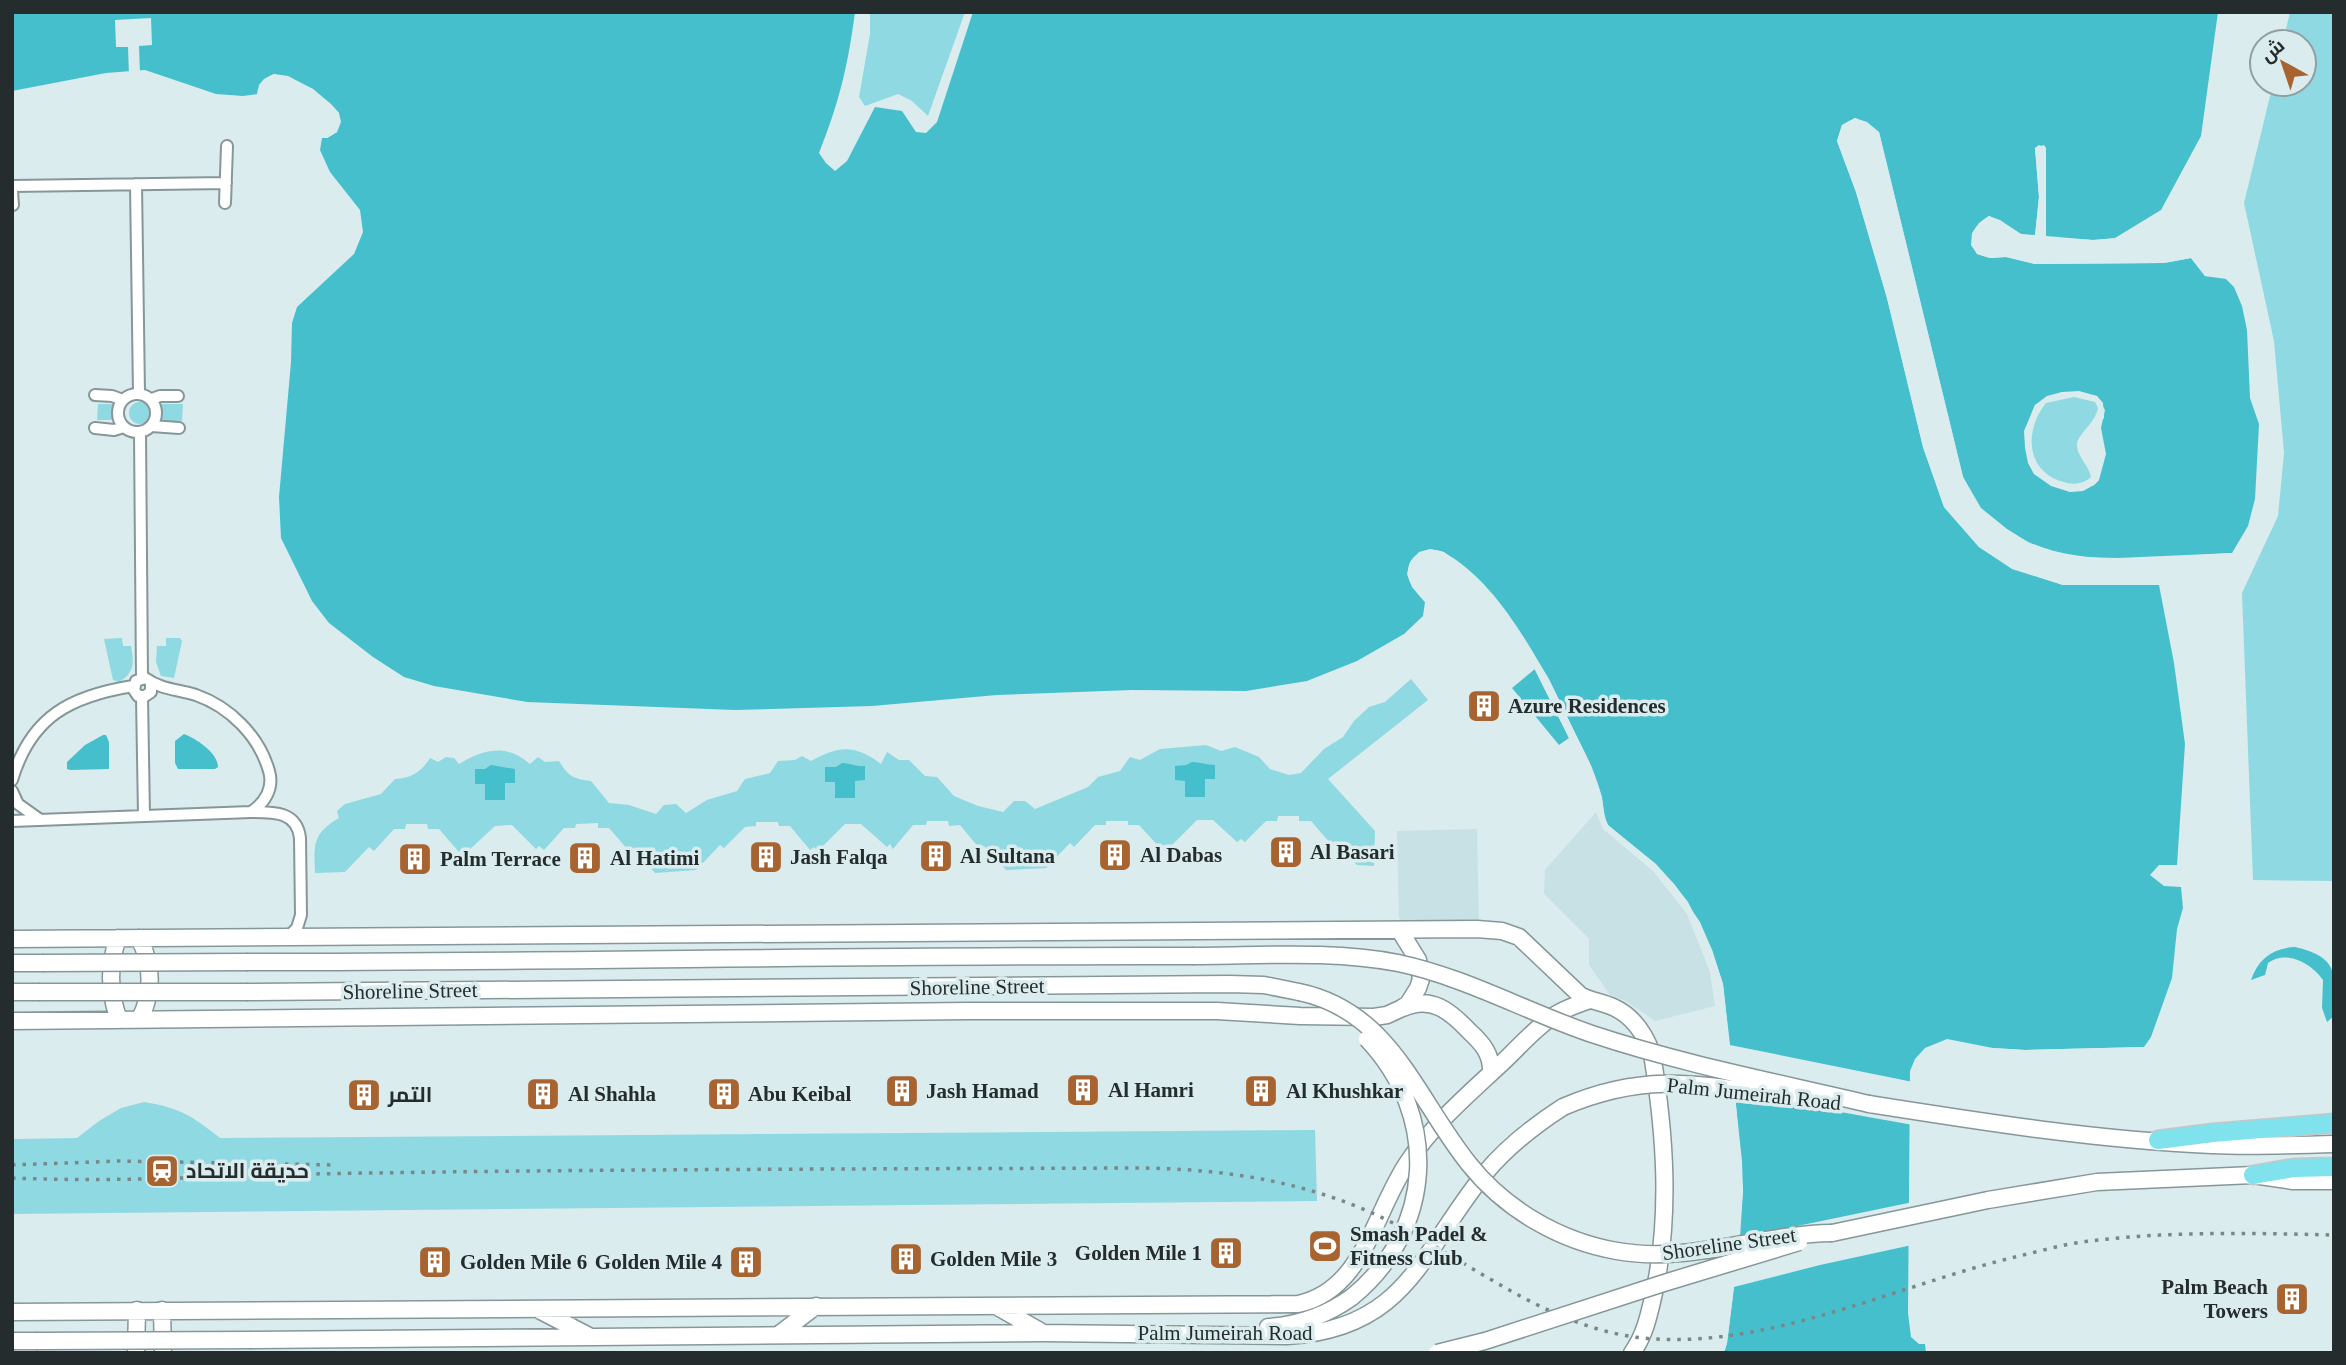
<svg xmlns="http://www.w3.org/2000/svg" width="2346" height="1365" font-family="'Times New Roman',Cairo,serif">
<style>
.built{fill:#c7e1e5}
.green{fill:#8fd9e2}
.forest{fill:#46bfcd;fill-rule:evenodd}
.pier{fill:#daecee}
.lines{fill:none;stroke-linecap:round;stroke-linejoin:round}
.street-casing{stroke:#869799;stroke-width:14}
.secondary-casing{stroke:#869799;stroke-width:19}
.primary-casing{stroke:#c6c8c8;stroke-width:21}
.street{stroke:#fff;stroke-width:10}
.secondary{stroke:#fff;stroke-width:16}
.primary{stroke:#80e2ec;stroke-width:18}
.rail{stroke:#7a8788;stroke-width:3.5;stroke-dasharray:3.5 7;stroke-linecap:butt}
.secondary-bridge-casing{stroke:#869799;stroke-width:19;stroke-linecap:butt}
.secondary-bridge{stroke:#fff;stroke-width:16}
.labels{text-anchor:middle;dominant-baseline:central;stroke-width:7;stroke-linejoin:round;paint-order:stroke}
.poi-label{font-size:21px;font-weight:bold;fill:#252c2d;stroke:#daecee;text-anchor:start}
.street-label{font-size:21px;fill:#252c2d;stroke:#daecee}
</style>
<rect width="100%" height="100%" fill="#daecee"/>
<path class="built" d="M1596,812L1603,829L1653,871L1687,914L1710,972L1715,1006L1655,1021L1626,1001L1610,995L1589,965V939L1544,894L1545,870Z
M1477,829L1479,924L1408,926L1399,918L1397,831Z"/>
<path class="green" d="M870,12H965L928,116L912,101L898,94L865,106L859,97L870,34Z
M2290,12H2334V881L2253,880L2242,593L2278,516L2284,453L2274,341L2244,203L2273,84H2304V42H2283Z
M2074,397L2095,402L2098,408C2095,425 2075,435 2077,447C2078,457 2089,466 2091,477C2082,485 2072,485 2060,481C2025,469 2025,429 2046,403Z
M129 413a11 11 0 1 1 22 0a11 11 0 1 1-22 0Z
M98,404H118V420H97Z
M162,404H183L182,421H162Z
M122,638L123,646H131C134,663 135,672 119,682L113,680L104,639Z
M166,638H180L182,641L174,678L161,676L156,662L157,646H166Z
M1411,679L1428,700L1328,779L1375,831L1374,866L1357,865L1335,841L1331,844L1311,821H1299V816H1278L1277,821H1266L1245,842L1241,839L1237,842L1213,820H1197L1168,849L1164,845L1160,848L1139,825H1128V821H1106V825H1095L1074,847L1070,843L1046,868L1006,870L984,846L980,849L960,825L949,826L948,821H927L926,825H913L893,849L890,844L887,847L861,824H845L818,851L814,847L810,850L790,826H779L778,822H756V826L745,827L724,848L720,845L696,870L655,873L634,848L629,851L609,828H598V823L576,824L575,828H564L544,850L539,846L536,849L512,825L495,826L467,852L463,849L459,852L439,829H428L427,824H406L405,829H394L374,851L369,847L345,872L315,873C314,845 312,834 339,818L337,811L345,804L381,794L395,779C412,778 421,772 430,758L438,762L446,757L454,758L459,764C483,749 507,743 530,764L538,757L545,762L559,761C568,776 573,779 591,781L609,803L629,805L656,814L664,805L676,804L686,813L707,800L737,791L745,779L770,773L778,761L795,760L802,756L811,761C839,746 854,744 881,764L887,752L899,760H909L925,776L937,777L954,796L978,806L1003,812L1014,801H1025L1035,809L1088,787L1098,777L1120,771L1130,757L1140,760L1160,749L1206,745L1221,751L1235,747L1259,757L1270,769L1289,775L1301,773L1324,749L1343,737L1354,721L1369,707L1385,702Z
M144,1102C180,1108 191,1115 220,1138L1315,1130L1317,1201L12,1214V1139L77,1138L99,1121L121,1108Z"/>
<path class="forest" d="M12,12H855C848,66 839,103 819,153L826,163L835,171L847,161L875,107L902,111L916,132L926,133L937,122L973,12H2218L2201,136L2161,210L2115,238L2093,240L2045,237L2046,148L2044,145L2035,148L2039,197L2035,236L2021,234L1989,216C1973,226 1967,237 1977,254L1990,258L2006,257L2035,264L2164,263L2191,258L2205,276L2226,279L2234,287L2242,306L2247,330L2250,398L2259,424L2255,499L2248,526L2232,553C2147,557 2048,577 1982,510C1974,501 1969,487 1963,477L1879,132L1855,118L1842,125L1837,141L1856,192L1887,298L1923,447L1944,507L1979,547L2012,569L2063,585H2159L2174,663L2185,744L2177,865H2159L2150,875L2164,886L2181,887L2183,908L2177,929L2172,978L2151,1037L2144,1047L2025,1050L1993,1048L1947,1039L1925,1048L1915,1059L1910,1071L1908,1313L1911,1337L1919,1344H1925L1926,1353H1724L1727,1343L1733,1295L1743,1191L1742,1161L1723,984L1712,950L1688,902L1674,884L1608,825C1604,816 1604,809 1602,799C1600,789 1596,778 1592,768C1586,754 1578,739 1571,725C1544,669 1501,584 1445,553C1429,544 1406,554 1408,575C1409,585 1418,594 1425,602L1423,616L1404,634L1357,661L1307,681L1246,691L1132,690L997,695L872,706L735,710L527,702L434,686L404,677L373,657L329,623L312,601L281,538L279,497L291,362L292,323L297,307L354,254L363,232L360,210L330,172L320,150L322,138H327L337,132L339,113L313,89L274,74C263,79 259,82 257,94L243,96L216,94L145,70L106,73L12,91ZM2062,392L2097,396L2105,410L2101,428L2106,454L2099,480L2094,485L2070,492L2034,474C2022,441 2022,437 2035,405Z
M1535,669L1569,738L1559,745L1512,688Z
M184,734C197,739 218,753 218,767L215,769H178L175,763V741Z
M103,735H106L109,742V769L70,770L67,769V762L85,745Z
M1192,762C1200,762 1206,765 1215,765V779H1205V797H1185V781L1175,780V766L1186,765Z
M842,763C850,763 856,767 865,766V780L855,781V798H835V782H825V767H836Z
M491,765L515,769V783H505V800H485V784H475V769H485Z
M2295,947C2342,958 2334,976 2334,1016L2327,1022L2322,1008L2323,980C2312,964 2287,949 2268,963L2265,975L2251,980C2258,959 2273,948 2295,947Z"/>
<path class="pier" d="M151,18L152,45L139,46L140,74L129,75L128,47H116L115,20Z
M274,74L288,76L313,89L331,104L339,113L341,122L337,132L327,138H322L324,135L334,130L338,121L336,114L311,92L287,80L274,78L266,81L258,97L259,85L264,79Z
M1855,118L1867,122L1879,132L1963,477L1981,508L2007,529L2036,547L2077,557L2118,558L2232,553L2235,555L2118,562L2077,561L2034,550L2005,532L1978,511L1959,478L1876,134L1865,125L1855,122L1845,128L1841,141L1859,191L1890,297L1926,446L1947,505L1981,544L2013,565L2064,582H2159L2163,585H2063L2012,568L1979,547L1944,507L1923,447L1887,298L1856,192L1837,141L1842,125Z
M2039,145L2046,148V236L2093,240L2122,238L2115,241L2093,243L2043,239V149H2040L2042,197L2038,238L2020,237L1999,223L1990,220L1981,225L1975,234V244L1979,251L1990,254H2007L2035,260H2164L2191,255L2207,272L2217,274L2215,277L2205,276L2191,258L2164,263L2035,264L2006,257L1990,258L1977,254L1971,245L1972,233L1979,223L1989,216L2000,220L2021,234L2035,235L2039,197L2035,148Z
M2079,391L2097,396L2103,403L2104,418L2098,426L2102,410L2100,404L2095,399L2079,395H2063L2048,399L2037,407L2028,432L2031,462L2037,471L2045,478L2062,486L2082,488L2091,482L2097,472L2099,480L2094,485L2083,491L2070,492L2051,486L2034,474L2028,463L2025,448L2024,431L2035,405L2047,396L2062,392Z
M1430,549L1444,552L1494,596L1530,648L1549,679L1591,766L1602,797L1604,816L1608,825L1656,864L1674,884L1700,922L1712,950L1723,984L1730,1045L1913,1082V1125L1735,1093L1743,1191L1740,1238L1913,1202L1912,1245L1820,1265L1734,1287L1727,1343L1724,1353H1720L1724,1342L1735,1251L1739,1191L1738,1161L1724,1018L1719,984L1709,951L1697,924L1672,886L1653,866L1605,827L1600,816L1598,798L1588,767L1546,680L1539,668L1572,737L1571,742L1533,666H1537L1491,598L1442,555L1430,553L1421,555L1413,564L1411,574L1415,585L1428,602H1425L1412,587L1407,574L1410,562L1419,552Z
M2144,1047L2142,1050L2025,1053L1994,1051L1993,1048L2025,1050Z"/>
<g class="lines">
<g class="street-casing">
<path id="street" d="M136,184L139,393
M12,186L226,183
M12,191L13,205
M225,203L227,146
M118 413a19 19 0 1 1 38 0a19 19 0 1 1-38 0Z
M95,395L112,396L123,400
M152,399L160,396H178
M151,426L179,428
M95,428L114,430L124,427
M140,432L142,678
M151,684V692L145,696H138L134,690L136,681L145,678C162,690 177,689 196,695C230,707 259,736 269,771C274,788 265,803 251,812
M142,697L144,815
M12,780C31,716 71,696 133,686
M12,791L18,804L39,819
M12,821L251,812C273,812 297,811 300,838L301,915L297,928L288,937"/>
</g>
<g class="secondary-casing">
<path id="secondary" d="M118,938C108,966 109,993 119,1020
M139,938C153,965 153,992 140,1019
M12,939L1477,929L1502,931L1519,937L1580,995C1590,1001 1602,1002 1613,1007C1633,1016 1645,1034 1652,1054C1665,1133 1671,1215 1654,1293C1649,1315 1645,1335 1632,1353
M248,962C562,962 877,955 1192,956
M12,963H42
M12,992H38
M248,992L1229,984L1264,985L1299,992
M1403,1008C1431,995 1450,1011 1469,1031C1482,1043 1492,1054 1491,1073
M12,1021L969,1011H1217L1300,1016L1374,1017L1387,1015L1400,1009L1408,1004L1418,988L1421,979L1418,960L1400,931
M1869,1104C1983,1122 2096,1140 2212,1145C2252,1147 2293,1145 2334,1144
M1832,1233L1988,1200L2097,1182L2253,1175L2293,1181H2334
M996,1306L1040,1331
M537,1309L589,1336
M162,1310L163,1353
M12,1312L1298,1304C1364,1290 1374,1212 1408,1162C1434,1123 1470,1093 1504,1061C1520,1046 1536,1027 1555,1015C1566,1008 1578,1004 1590,1000
M1268,1327C1300,1325 1327,1315 1352,1297
M778,1335L816,1306
M252,1340L1042,1333L1287,1336C1408,1329 1421,1251 1486,1172C1508,1146 1535,1125 1563,1107
M12,1341H36
M136,1353L137,1310"/>
</g>
<g class="primary-casing">
<path id="primary" d="M2158,1140L2213,1133L2334,1123
M2253,1175L2294,1168L2334,1167"/>
</g>
<use href="#street" class="street"/>
<use href="#secondary" class="secondary"/>
<use href="#primary" class="primary"/>
<path class="rail" d="M12,1165L120,1161L334,1165
M12,1178C133,1183 252,1174 372,1173C625,1169 878,1169 1131,1168C1222,1168 1311,1181 1393,1223C1477,1266 1557,1334 1655,1339C1775,1346 1899,1285 2015,1257C2037,1252 2060,1245 2082,1242C2165,1231 2250,1233 2334,1235"/>
<g class="secondary-bridge-casing">
<path id="secondary-bridge" d="M1192,956C1260,956 1331,950 1398,963C1465,977 1527,1012 1592,1034C1682,1064 1776,1082 1869,1104
M42,963L248,962
M38,992H248
M1299,992C1391,1011 1416,1098 1469,1164C1505,1209 1559,1241 1617,1251C1690,1264 1759,1234 1832,1233
M1563,1107C1665,1063 1726,1093 1828,1103
M1352,1297C1435,1229 1440,1116 1367,1039
M36,1341L252,1340
M1437,1353L1485,1341L1664,1283L1799,1242"/>
</g>
<use href="#secondary-bridge" class="secondary-bridge"/>
</g>
<defs>
<g id="building-square" transform="scale(1.75)"><rect x="-9" y="-9" width="18" height="18" rx="4" fill="#a76431" stroke="#daecee"/><path d="M-4-6H4V6H1V3H-1V6H-4ZM-2.5-4.3h1.7v1.8h-1.7ZM.8-4.3h1.7v1.8H.8ZM-2.5-1h1.7V.8h-1.7ZM.8-1h1.7V.8H.8Z" fill="#fff"/></g>
<g id="station-square" transform="scale(1.75)"><rect x="-9" y="-9" width="18" height="18" rx="4" fill="#a76431" stroke="#daecee"/><path d="M-3-6H3Q5-6 5-4V2Q5 4 3 4L4.5 6H3L1.5 4h-3L-3 6H-4.5L-3 4Q-5 4-5 2V-4Q-5-6-3-6ZM-3.5-4v3h7v-3ZM-3.5 1v1.5H-2V1ZM2 1v1.5H3.5V1Z" fill="#fff"/></g>
<g id="stadium-square" transform="scale(1.75)"><rect x="-9" y="-9" width="18" height="18" rx="4" fill="#a76431" stroke="#daecee"/><path d="M0-5a6.5 5 0 1 0 0 10a6.5 5 0 1 0 0-10ZM-3.5-1.8h7v3.6h-7Z" fill="#fff"/></g>
</defs>
<g fill-rule="evenodd">
<use href="#building-square" x="1484" y="706"/>
<use href="#building-square" x="1286" y="852"/>
<use href="#building-square" x="1115" y="855"/>
<use href="#building-square" x="936" y="856"/>
<use href="#building-square" x="766" y="857"/>
<use href="#building-square" x="585" y="858"/>
<use href="#building-square" x="415" y="859"/>
<use href="#building-square" x="1083" y="1090"/>
<use href="#building-square" x="902" y="1091"/>
<use href="#building-square" x="1261" y="1091"/>
<use href="#building-square" x="543" y="1094"/>
<use href="#building-square" x="724" y="1094"/>
<use href="#building-square" x="364" y="1095"/>
<use href="#station-square" x="162" y="1171"/>
<use href="#stadium-square" x="1325" y="1246"/>
<use href="#building-square" x="1226" y="1253"/>
<use href="#building-square" x="906" y="1259"/>
<use href="#building-square" x="435" y="1262"/>
<use href="#building-square" x="746" y="1262"/>
<use href="#building-square" x="2292" y="1299"/>
</g>
<g class="labels">
<g class="poi-label">
<text x="1508" y="706">Azure Residences</text>
<text x="1310" y="852">Al Basari</text>
<text x="1140" y="855">Al Dabas</text>
<text x="960" y="856">Al Sultana</text>
<text x="790" y="857">Jash Falqa</text>
<text x="610" y="858">Al Hatimi</text>
<text x="440" y="859">Palm Terrace</text>
<text x="1108" y="1090">Al Hamri</text>
<text x="926" y="1091">Jash Hamad</text>
<text x="1286" y="1091">Al Khushkar</text>
<text x="568" y="1094">Al Shahla</text>
<text x="748" y="1094">Abu Keibal</text>
<text x="388" y="1095">التمر</text>
<text x="186" y="1171">حديقة الاتحاد</text>
<text x="1350" y="1234">Smash Padel &amp;<tspan x="1350" dy="24">Fitness Club</tspan></text>
<text x="1202" y="1253" text-anchor="end">Golden Mile 1</text>
<text x="930" y="1259">Golden Mile 3</text>
<text x="460" y="1262">Golden Mile 6</text>
<text x="722" y="1262" text-anchor="end">Golden Mile 4</text>
<text x="2268" y="1287" text-anchor="end">Palm Beach<tspan x="2268" dy="24">Towers</tspan></text>
</g>
<g class="street-label">
<text transform="translate(977 987) rotate(-1)">Shoreline Street</text>
<text transform="translate(410 991) rotate(-1)">Shoreline Street</text>
<text transform="translate(1754 1094) rotate(6)">Palm Jumeirah Road</text>
<text transform="translate(1729 1244) rotate(-8)">Shoreline Street</text>
<text x="1225" y="1333">Palm Jumeirah Road</text>
</g>
</g>
<rect width="2346" height="1365" fill="none" stroke="#252c2d" stroke-width="28"/>
<g transform="translate(2283 63) rotate(320)"><circle r="33" fill="#daecee" stroke="#929fa1" stroke-width="2"/>
<path d="M0-5L12 26L0 18L-12 26Z" fill="#a76431"/>
<text y="-10" font-size="19" font-weight="bold" text-anchor="middle" fill="#252c2d">ش</text>
</g>
</svg>
